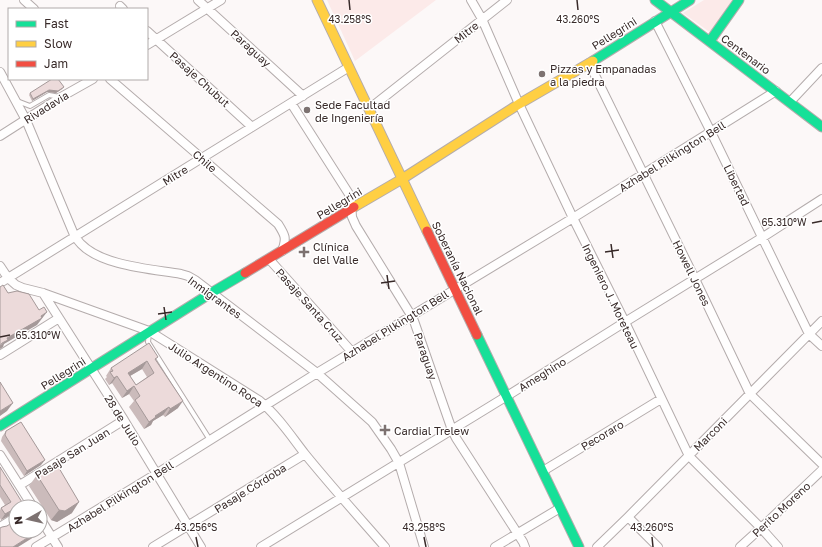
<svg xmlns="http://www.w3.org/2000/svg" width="822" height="547" font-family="'Golos Text',sans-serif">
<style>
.green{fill:#fceae9}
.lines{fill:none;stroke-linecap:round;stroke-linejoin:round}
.lane-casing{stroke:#b4acac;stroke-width:6}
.street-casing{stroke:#b4acac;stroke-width:10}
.fast-casing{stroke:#b4acac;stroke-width:11}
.slow-casing{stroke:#b4acac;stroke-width:11}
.jam-casing{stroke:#b4acac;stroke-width:11}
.lane{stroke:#fffefe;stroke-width:4}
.street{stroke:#fffefe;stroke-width:8}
.fast{stroke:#16e098;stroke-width:9}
.slow{stroke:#ffcf43;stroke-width:9}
.jam{stroke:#f24e42;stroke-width:9}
.wall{fill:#cbbbbb;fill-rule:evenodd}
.shaded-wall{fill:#a59999}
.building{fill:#ecdada;stroke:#a59999;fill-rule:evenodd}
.ticks{fill:none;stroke:#382a29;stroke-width:1.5}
.poi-dot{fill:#7d7271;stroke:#fff;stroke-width:1.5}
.labels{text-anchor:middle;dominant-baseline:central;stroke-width:3;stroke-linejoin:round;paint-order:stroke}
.street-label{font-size:11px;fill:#382a29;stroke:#fff}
.poi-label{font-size:11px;fill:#382a29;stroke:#fff;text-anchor:start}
.ticks-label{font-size:10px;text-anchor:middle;fill:#382a29;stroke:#fff;stroke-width:3;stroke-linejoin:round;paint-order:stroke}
</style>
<rect width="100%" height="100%" fill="#fcf8f8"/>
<path class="green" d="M327,0H436L355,61Z
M704,0H734L711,33L683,13Z"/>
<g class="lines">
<g class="lane-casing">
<path id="lane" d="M17,101L30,106L49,95L60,97
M149,334L148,342L210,440"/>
</g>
<g class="street-casing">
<path id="street" d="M24,0L34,9
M198,0L303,96
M471,0L482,19L519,104L573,218L625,322L689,456L761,528L778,547
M120,6L123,9
M655,21L711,132L809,334L822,346
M147,31L252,127
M147,45L221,0
M589,63L695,279L750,394L822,464
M0,72L26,120L75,237C77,239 79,242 81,244C102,266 152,269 181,274L188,276L195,280L317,373L372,422L391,449L399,463L424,547
M110,79L278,224C285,235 287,238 282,251
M790,102L822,68
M291,103L349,194L351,202L352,217L356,226L411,315L414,321L452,430L456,438L523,542L525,547
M369,109L507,0
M0,136L61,97L93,79
M269,259L352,352
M0,266L8,278L16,285L23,288L43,293L149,331L260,401C278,416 291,436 305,454C331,486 358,516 385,547
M0,283L252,127L349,67
M43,293L124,420L201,547
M0,355L59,318
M0,455L33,507
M543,471L661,399
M20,485L124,420
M628,517L658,547
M40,518L58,547
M0,527L16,517
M36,547L156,474L317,373L573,218L776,91
M153,547L305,454
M261,547L507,396L625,322L763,237L822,199
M495,547L560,508
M597,547L628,517L822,321
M740,547L761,528L822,470"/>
</g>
<g class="fast-casing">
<path id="fast" d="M655,0L822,127
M710,41L739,0
M593,61L690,0
M477,335L579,547
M0,426L211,293L245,273"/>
</g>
<g class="slow-casing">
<path id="slow" d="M317,0L427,231
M354,207L402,179L519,104L593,61"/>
</g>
<g class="jam-casing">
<path id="jam" d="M427,231L477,335
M245,273L354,207"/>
</g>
<use href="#lane" class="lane"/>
<use href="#street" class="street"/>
<use href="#fast" class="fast"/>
<use href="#slow" class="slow"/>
<use href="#jam" class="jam"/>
</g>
<path class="wall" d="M62,89L56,93L47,92L32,101L29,95L30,93Z
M158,357L156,359L178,408L165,417L163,415L153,421L151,425L144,429L129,407L134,401L129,394L122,398L112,383L109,385L105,379L107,377L106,376L111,368ZM142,369L147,377L136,385L130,376Z
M6,431L41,465L24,476L1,441L2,437Z
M0,467L16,507L15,512L1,520L0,518V510L1,508L5,505L0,497Z
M37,475L72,513L57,522L51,520L29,486Z"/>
<path class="shaded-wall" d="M64,87L62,89L56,93L47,92L32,101L33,99L49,90Z
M47,312L37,325L4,344L3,347L0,349V346L7,338Z
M147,361L142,369L123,380L128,373Z
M117,376L112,383L109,385L114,378Z
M134,386L129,394L122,398L127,391Z
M183,401L178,408L165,417L170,409Z
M13,403L7,411L0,416V411Z
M169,407L163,415L153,421L151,425L144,429L149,422L155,416Z
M45,460L41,465L24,476L27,471Z
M79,502L72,513L57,522L51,520L59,510Z
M16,508V512L1,520L5,514Z
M38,531L34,537L18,547H13Z"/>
<path class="building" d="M52,79H58L64,87L58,91L49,90L33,99L30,93Z
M3,285L8,293L17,291L29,294L39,310L44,307L47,312L41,316L42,318L7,338L8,340L2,343L0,346V287Z
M149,343L158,357L155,359L183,401L170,409L169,407L155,416L156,417L149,422L135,400L140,396L134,386L127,391L117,376L114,378L110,372L113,371L111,368ZM147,361L154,373L136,385L128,373Z
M0,382L13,403L0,411Z
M21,422L45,460L27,471L5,435L6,431Z
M56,463L79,502L65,511L59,510L37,475Z
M0,467L25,507L19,506L16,507V508L5,514L1,508L11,502L0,485Z
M16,520V531H38L13,547H0V528L2,527L7,526Z"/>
<path class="ticks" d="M349,0L350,10M577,0L578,10M812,223L822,221M611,244L613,258M605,252L619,250M387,275L389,289M381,283L395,281M164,307L166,320M158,314L172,312M0,337L10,335M196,537L198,547M424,537L426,547M652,537L653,547"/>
<g class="poi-dot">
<circle cx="542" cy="74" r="4"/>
<circle cx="307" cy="110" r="4"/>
<path d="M302 246h4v4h4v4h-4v4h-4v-4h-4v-4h4z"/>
<path d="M383 424h4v4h4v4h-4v4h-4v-4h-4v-4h4z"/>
</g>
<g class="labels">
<g class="street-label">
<text transform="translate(466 32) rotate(-38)">Mitre</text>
<text transform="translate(614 33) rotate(-32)">Pellegrini</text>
<text transform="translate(251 48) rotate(42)">Paraguay</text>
<text transform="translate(746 54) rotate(37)">Centenario</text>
<text transform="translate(200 79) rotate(42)">Pasaje Chubut</text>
<text transform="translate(46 107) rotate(-32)">Rivadavia</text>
<text transform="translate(672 156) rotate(-32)">Azhabel Pilkington Bell</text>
<text transform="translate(205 161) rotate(41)">Chile</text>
<text transform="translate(175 175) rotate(-32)">Mitre</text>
<text transform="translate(737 185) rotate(64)">Libertad</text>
<text transform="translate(339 203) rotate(-31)">Pellegrini</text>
<text transform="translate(458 268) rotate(64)">Soberanía Nacional</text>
<text transform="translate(692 273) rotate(64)">Howell Jones</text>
<text transform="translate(611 296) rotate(64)">Ingeniero J. Moreteau</text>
<text transform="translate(215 297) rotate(36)">Inmigrantes</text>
<text transform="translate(310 305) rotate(48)">Pasaje Santa Cruz</text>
<text transform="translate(395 325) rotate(-32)">Azhabel Pilkington Bell</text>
<text transform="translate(426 356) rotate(71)">Paraguay</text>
<text transform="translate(63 373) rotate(-32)">Pellegrini</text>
<text transform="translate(216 374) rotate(33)">Julio Argentino Roca</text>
<text transform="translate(542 374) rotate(-32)">Ameghino</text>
<text transform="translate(123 420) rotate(58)">28 de Julio</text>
<text transform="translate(710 434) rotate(-45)">Marconi</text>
<text transform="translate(602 435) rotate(-31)">Pecoraro</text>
<text transform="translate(72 453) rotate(-32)">Pasaje San Juan</text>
<text transform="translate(250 488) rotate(-32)">Pasaje Córdoba</text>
<text transform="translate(120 496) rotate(-32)">Azhabel Pilkington Bell</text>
<text transform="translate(781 509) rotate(-43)">Perito Moreno</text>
</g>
<g class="poi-label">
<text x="550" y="68">Pizzas y Empanadas<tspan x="550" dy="13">a la piedra</tspan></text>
<text x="315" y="104">Sede Facultad<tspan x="315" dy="13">de Ingeniería</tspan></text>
<text x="313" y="246">Clínica<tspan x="313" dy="13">del Valle</tspan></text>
<text x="394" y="430">Cardial Trelew</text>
</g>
</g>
<g class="ticks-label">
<text x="350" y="23">43.258°S</text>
<text x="578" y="23">43.260°S</text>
<text x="784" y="226">65.310°W</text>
<text x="38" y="339">65.310°W</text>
<text x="196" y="531">43.256°S</text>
<text x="424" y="531">43.258°S</text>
<text x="652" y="531">43.260°S</text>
</g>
<rect x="8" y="8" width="140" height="72" fill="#ffffff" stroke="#afaaa9"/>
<rect x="16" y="21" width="20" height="6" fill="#16e098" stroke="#afaaa9"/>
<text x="44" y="28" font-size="12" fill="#382a29">Fast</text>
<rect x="16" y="41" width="20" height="6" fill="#ffcf43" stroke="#afaaa9"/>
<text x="44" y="48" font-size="12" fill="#382a29">Slow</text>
<rect x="16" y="61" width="20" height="6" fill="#f24e42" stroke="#afaaa9"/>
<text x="44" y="68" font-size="12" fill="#382a29">Jam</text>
<g transform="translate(28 519) rotate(262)"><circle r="19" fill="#ffffff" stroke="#afaaa9"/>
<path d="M0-3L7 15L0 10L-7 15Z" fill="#7d7271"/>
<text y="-6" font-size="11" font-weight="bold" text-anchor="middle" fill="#382a29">N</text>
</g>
</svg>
